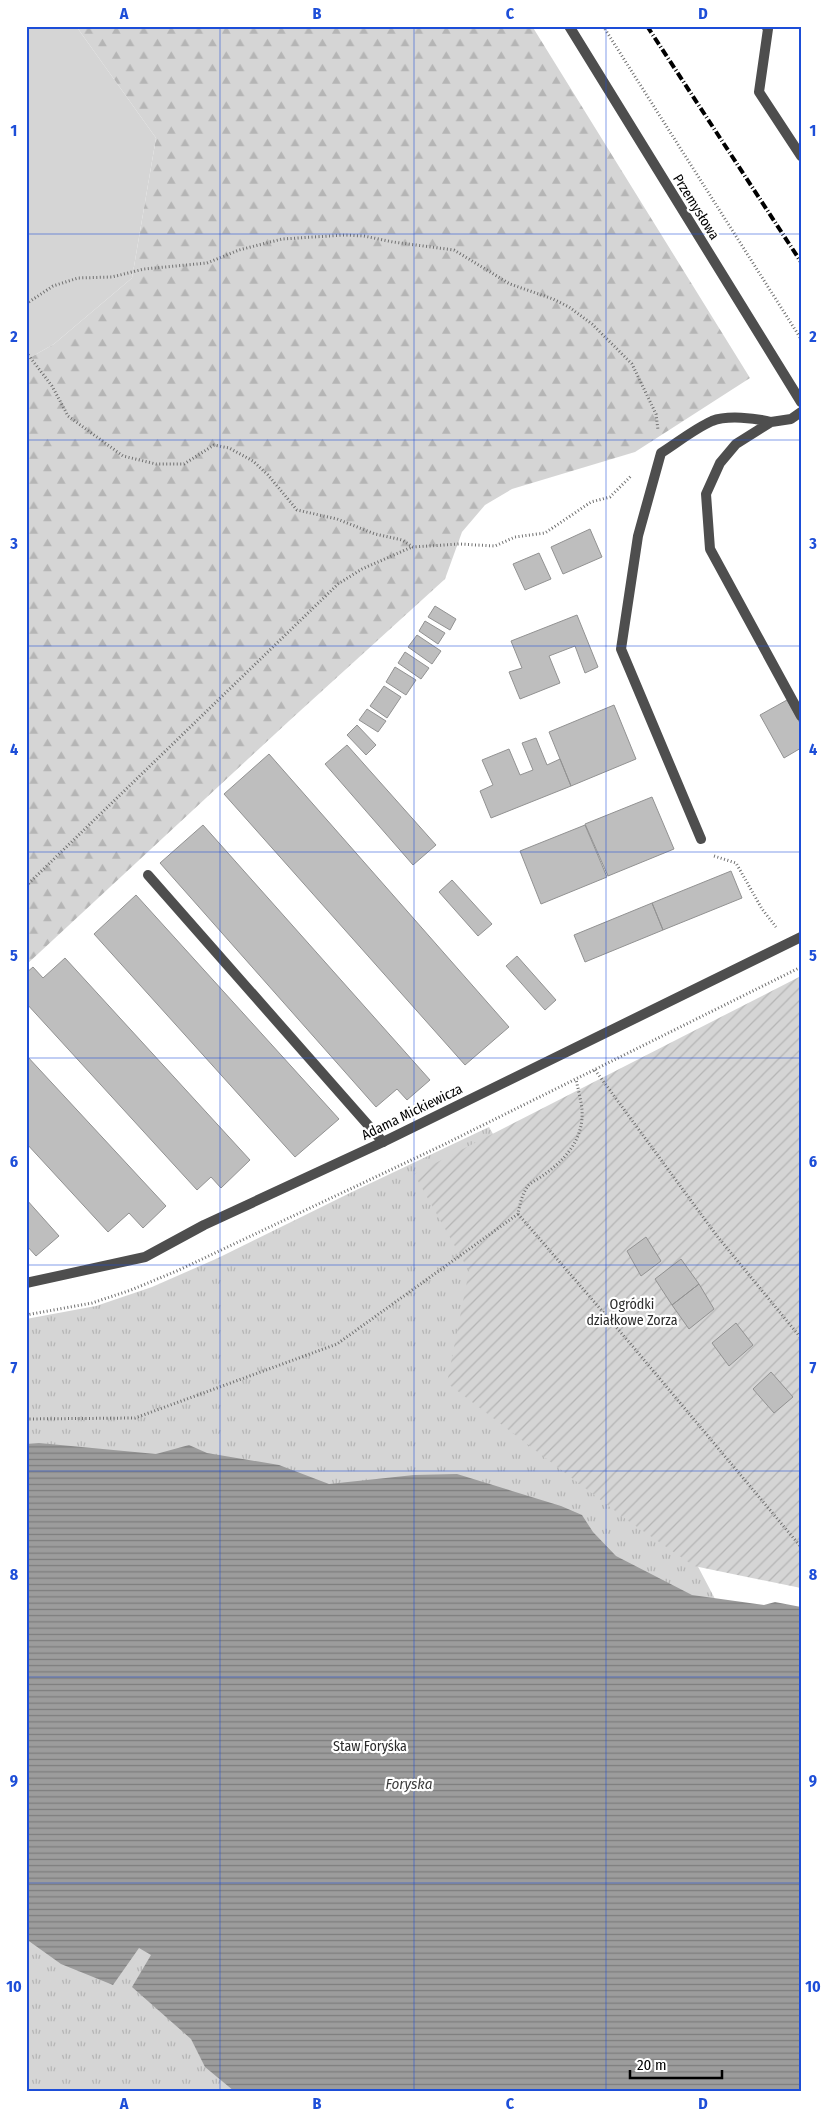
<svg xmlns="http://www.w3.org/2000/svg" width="827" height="2117" font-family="'Fira Sans Condensed',sans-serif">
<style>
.grass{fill:#d5d5d5}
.forest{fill:url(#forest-firs)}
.park{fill:url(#park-tufts)}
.garden{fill:url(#garden-furrows)}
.water{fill:url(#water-rules)}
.building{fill:#bebebe;stroke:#929292}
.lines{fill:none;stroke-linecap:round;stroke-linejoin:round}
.path{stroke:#707070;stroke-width:3;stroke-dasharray:1 2.5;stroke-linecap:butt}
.service{stroke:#4e4e4e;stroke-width:10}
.minor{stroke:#4e4e4e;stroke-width:10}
.rail{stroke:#000;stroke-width:4;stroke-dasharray:8 2.5 1 2.5;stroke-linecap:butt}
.grid{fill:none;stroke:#1d4ed8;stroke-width:1;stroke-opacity:0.55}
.labels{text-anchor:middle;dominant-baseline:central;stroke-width:4.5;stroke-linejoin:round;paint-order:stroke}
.street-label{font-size:14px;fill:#000;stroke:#fff}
.park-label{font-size:14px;fill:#2c2c2c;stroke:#fff}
.water-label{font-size:15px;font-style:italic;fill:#3d3d3d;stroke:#fff}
.neatline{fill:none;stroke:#1d4ed8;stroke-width:2}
.grid-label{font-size:16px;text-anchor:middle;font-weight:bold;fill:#1d4ed8}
</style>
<defs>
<pattern id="forest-firs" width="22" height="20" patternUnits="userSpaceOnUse" patternTransform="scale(1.25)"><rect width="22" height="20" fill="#d5d5d5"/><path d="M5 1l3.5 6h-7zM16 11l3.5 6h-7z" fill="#b5b5b5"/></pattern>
<pattern id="park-tufts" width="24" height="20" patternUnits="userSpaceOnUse" patternTransform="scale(1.25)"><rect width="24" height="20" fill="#d5d5d5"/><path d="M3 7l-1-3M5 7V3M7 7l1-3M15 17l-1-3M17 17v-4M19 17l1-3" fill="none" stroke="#b5b5b5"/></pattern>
<pattern id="garden-furrows" width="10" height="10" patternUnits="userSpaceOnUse" patternTransform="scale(1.25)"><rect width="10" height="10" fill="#d5d5d5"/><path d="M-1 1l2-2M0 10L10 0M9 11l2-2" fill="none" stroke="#b5b5b5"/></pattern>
<pattern id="water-rules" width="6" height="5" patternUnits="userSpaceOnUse" patternTransform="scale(1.25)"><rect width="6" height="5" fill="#9c9c9c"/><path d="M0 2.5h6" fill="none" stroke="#7d7d7d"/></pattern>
</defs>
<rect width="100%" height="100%" fill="#fff"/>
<path class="grass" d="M26,26H76L156,138L132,278L54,344L26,360Z"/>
<path class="forest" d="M76,26H532L750,378L635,452L512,489L485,505L462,532L445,579L289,721L26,965V360L54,344L132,278L156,138Z"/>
<path class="park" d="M489,1127L553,1239L694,1559L798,1757L801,2091H26V1319L96,1306L152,1287L218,1258L352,1192Z"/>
<path class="garden" d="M801,976V1588L694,1566L627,1520L447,1383L469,1271L414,1174Z"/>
<path class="water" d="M39,1443L156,1454L189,1445L207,1453L279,1465L329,1484L414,1475L457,1474L561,1506L582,1515L593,1532L616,1556L692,1595L764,1605L775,1602L801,1607V2091H234L205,2067L191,2039L132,1987L151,1955L139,1948L113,1985L61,1964L26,1939V1444Z"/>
<path class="building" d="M590,529L602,557L563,574L551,547Z
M539,553L551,579L525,590L513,564Z
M435,606L456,619L450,630L428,617Z
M577,615L598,667L585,673L575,646L549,656L560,683L520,699L509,672L522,668L511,641Z
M425,621L445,633L438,644L419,631Z
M417,635L441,651L432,664L408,647Z
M405,652L429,668L421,679L398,663Z
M395,667L416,680L406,695L386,682Z
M384,686L401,697L387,718L370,706Z
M787,700L801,725V748L784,758L760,715Z
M614,705L636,759L571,786L549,732Z
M367,709L386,721L378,732L359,720Z
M357,725L376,745L366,755L347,735Z
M536,738L547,765L560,759L571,786L491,818L480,791L493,785L482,760L509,749L520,775L533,770L522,743Z
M347,745L436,845L413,865L325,764Z
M269,754L509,1027L465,1065L224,794Z
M652,797L674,849L608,876L585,824Z
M203,825L430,1080L407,1100L397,1089L376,1107L160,863Z
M585,825L607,877L541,904L520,851Z
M731,871L742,898L663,930L652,903Z
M452,880L492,924L478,936L439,892Z
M136,895L339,1119L295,1157L94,934Z
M652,903L663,930L585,962L574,935Z
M517,956L556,1000L545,1010L506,966Z
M65,958L250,1160L221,1188L211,1177L197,1190L26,1003V973L33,967L43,978Z
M26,1055L166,1206L143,1228L129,1213L108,1232L26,1143Z
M26,1199L59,1236L36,1256L26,1245Z
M646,1237L661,1261L641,1276L627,1251Z
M681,1259L699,1284L672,1305L655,1279Z
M699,1284L714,1309L689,1329L672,1305Z
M736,1323L753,1345L729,1366L712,1343Z
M771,1372L793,1397L774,1413L753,1389Z"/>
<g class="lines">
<path class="path" d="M603,26L801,339
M26,304L53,286L78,278L112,277L144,269L207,263L239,250L282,239L345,235L364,236L393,242L454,250L510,284L553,299L569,307L592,324L632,364L656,414L658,430
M26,352L52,386L68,416L123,456L156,464H184L214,445L229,448L253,461L268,475L297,510L337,519L375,534L402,540L413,547L459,544L495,546L515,537L545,533L591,502L610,497L632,475
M714,856L736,863L762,909L776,927
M26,886L338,584L362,569L412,547
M595,1070L717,1236L801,1338
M518,1214L629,1342L801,1547
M26,1315L92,1303L131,1290L179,1270L443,1145L801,967
M26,1419L135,1418L337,1344L518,1214C520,1204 522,1193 529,1185C533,1181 540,1178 545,1174C566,1159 584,1138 582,1110C581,1100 578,1089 576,1079"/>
<path class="service" d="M766,26L768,29L759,92L801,156
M801,412L791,419L771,422L736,444L720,463L706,494L710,549L801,716
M701,839L621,649L638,536L661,453C677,443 694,429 712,421C727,415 755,418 771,422
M148,875L383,1142"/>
<path class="minor" d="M569,26L801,402
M26,1283L145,1257L204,1225L383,1142L801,937"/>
<path class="rail" d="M647,26L801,262"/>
</g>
<path class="grid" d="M220,26V2091M414,26V2091M606,26V2091M26,234H801M26,440H801M26,646H801M26,852H801M26,1058H801M26,1265H801M26,1471H801M26,1677H801M26,1883H801"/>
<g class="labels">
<g class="street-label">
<text transform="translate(696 207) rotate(58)">Przemysłowa</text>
<text transform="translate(412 1112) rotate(-26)">Adama Mickiewicza</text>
</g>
<g class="park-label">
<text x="632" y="1304">Ogródki<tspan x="632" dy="16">działkowe Zorza</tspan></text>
<text x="370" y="1746">Staw Foryśka</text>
</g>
<g class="water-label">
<text x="409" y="1784">Foryska</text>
</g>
</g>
<rect width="827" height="2117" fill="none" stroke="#ffffff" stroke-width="55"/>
<path d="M630 2070v8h92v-8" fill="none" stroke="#000000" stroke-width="2.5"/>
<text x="637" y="2070" font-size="15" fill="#000000" stroke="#ffffff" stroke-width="4" paint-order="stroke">20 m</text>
<rect x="28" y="28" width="772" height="2062" class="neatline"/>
<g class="grid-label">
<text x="124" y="19">A</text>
<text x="317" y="19">B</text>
<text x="510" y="19">C</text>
<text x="703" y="19">D</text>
<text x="14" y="136">1</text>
<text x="813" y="136">1</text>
<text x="14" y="342">2</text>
<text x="813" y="342">2</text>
<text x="14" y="549">3</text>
<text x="813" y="549">3</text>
<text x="14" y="755">4</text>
<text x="813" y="755">4</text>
<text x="14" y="961">5</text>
<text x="813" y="961">5</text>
<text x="14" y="1167">6</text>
<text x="813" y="1167">6</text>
<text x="14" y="1373">7</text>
<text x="813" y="1373">7</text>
<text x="14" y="1580">8</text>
<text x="813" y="1580">8</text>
<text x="14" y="1786">9</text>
<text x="813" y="1786">9</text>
<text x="14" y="1992">10</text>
<text x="813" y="1992">10</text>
<text x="124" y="2109">A</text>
<text x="317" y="2109">B</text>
<text x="510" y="2109">C</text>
<text x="703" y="2109">D</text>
</g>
</svg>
